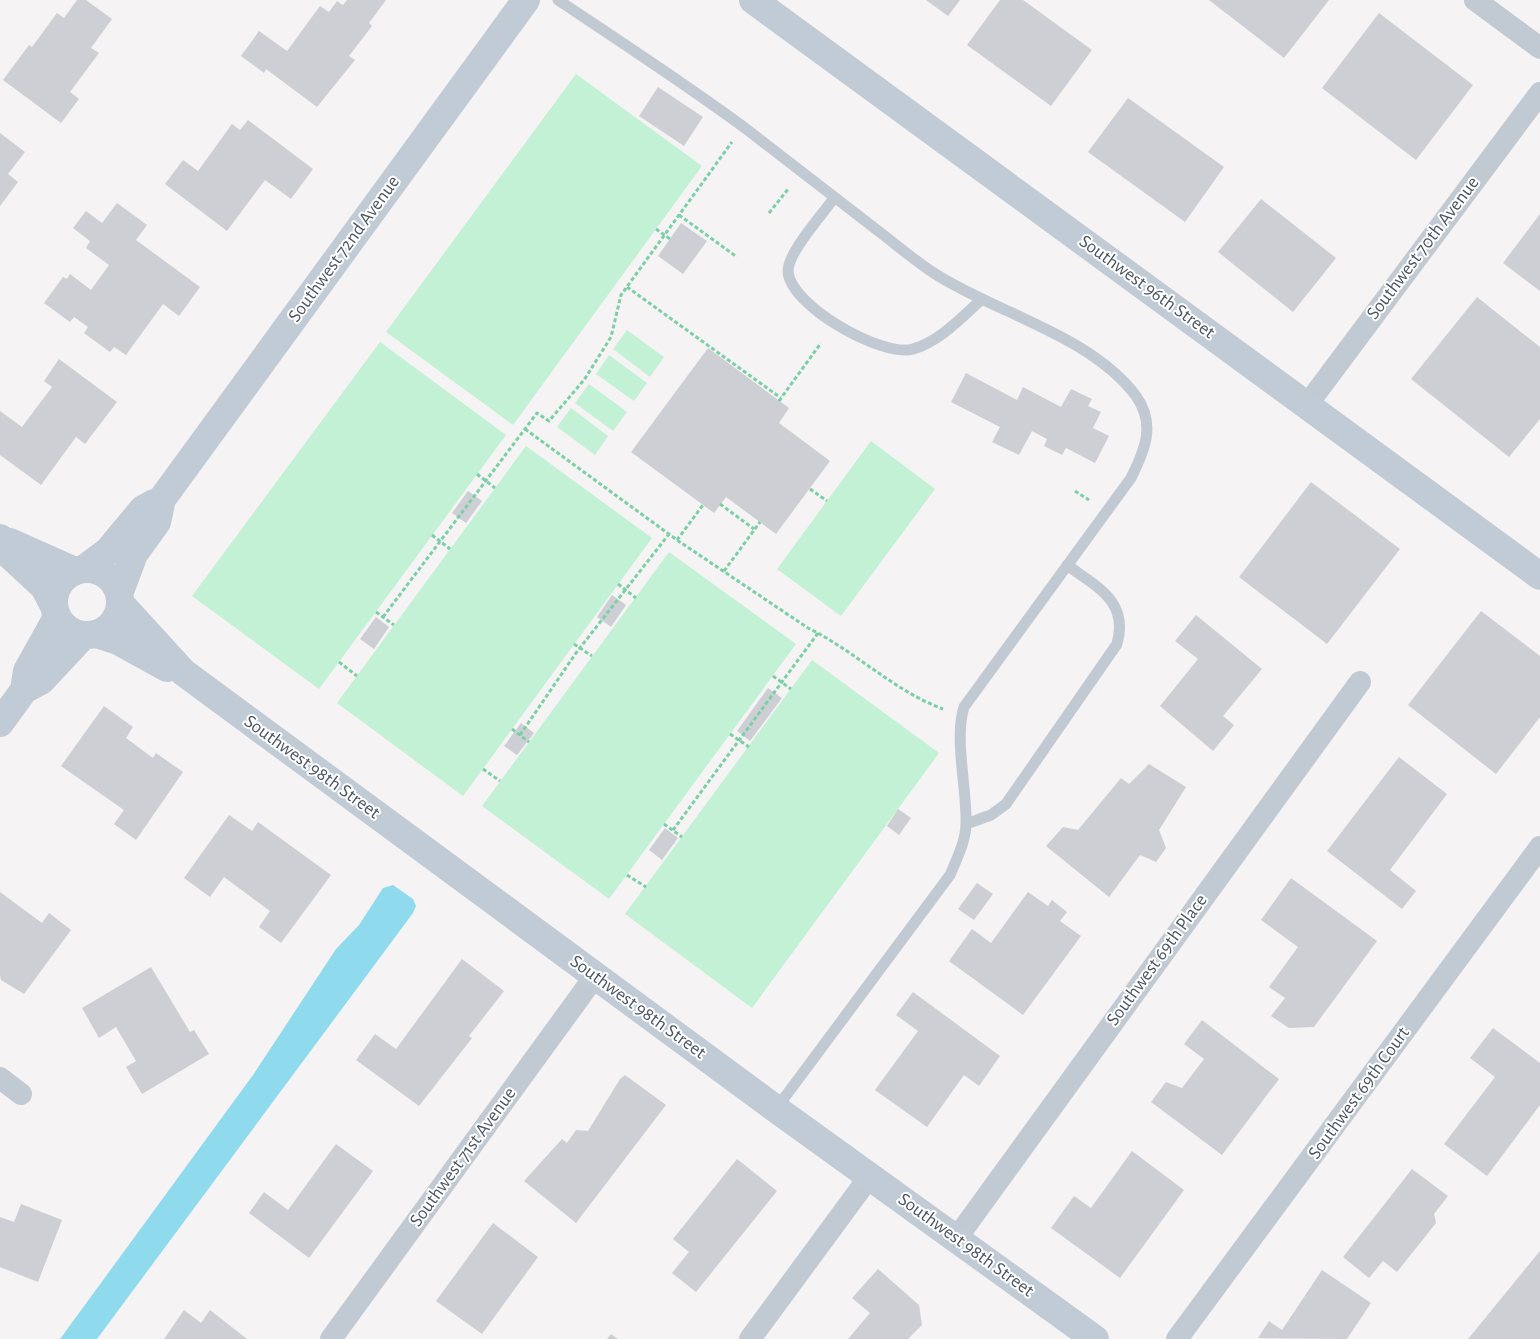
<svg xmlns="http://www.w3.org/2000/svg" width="1540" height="1339" font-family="'Alegreya Sans',sans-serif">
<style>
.green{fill:#c3f1d5}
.water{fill:#90daee}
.building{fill:#cdcfd5}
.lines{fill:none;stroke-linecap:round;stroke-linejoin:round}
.path{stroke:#7ad0a6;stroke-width:3;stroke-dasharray:4 2.5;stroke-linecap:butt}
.lane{stroke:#c1cad2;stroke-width:11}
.street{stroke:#c1cad2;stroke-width:22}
.secondary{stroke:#c1cbd6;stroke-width:28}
.labels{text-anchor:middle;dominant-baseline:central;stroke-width:4;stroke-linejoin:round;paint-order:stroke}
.street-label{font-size:19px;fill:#4a5661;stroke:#fff}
</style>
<rect width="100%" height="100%" fill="#f5f3f3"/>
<path class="green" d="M576,74L702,166L513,425L386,332Z
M627,330L664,357L650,377L613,349Z
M380,342L506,435L319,689L192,596Z
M609,355L647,383L634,401L596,374Z
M589,384L627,412L613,431L575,403Z
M571,408L608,436L595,455L557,427Z
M871,441L935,489L841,616L777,569Z
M526,446L652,538L463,796L337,703Z
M669,552L796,644L609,899L482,806Z
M812,660L939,753L752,1008L625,914Z"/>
<path class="water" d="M393,885L413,899L416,906L413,913L97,1339H60L253,1075L336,949L359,925L383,888Z"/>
<path class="building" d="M77,0H86L112,19L91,48L99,53L70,92L79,99L61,123L3,80L29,45L32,47L57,13L64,18Z
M347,0H386L369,23L372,26L349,56L355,60L317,107L266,69L264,73L241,56L259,31L287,51L320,6L329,12L337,1L343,5Z
M926,0H960L948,16Z
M1000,0H1023L1092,50L1051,106L967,45Z
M1209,0H1329L1284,58Z
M1379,13L1473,85L1416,160L1322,88Z
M658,87L703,117L684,146L639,116Z
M1128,98L1224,167L1185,222L1088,152Z
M248,120L313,169L291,199L265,180L227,231L165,184L183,160L198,171L232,124L240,130Z
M0,133L25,152L8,174L18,182L0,206Z
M1261,199L1336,258L1293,312L1218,252Z
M117,203L147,225L136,240L200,287L179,316L163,304L126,355L114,347L110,352L84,333L88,327L74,317L70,322L44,303L63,277L67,279L70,274L91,290L109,265L86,248L90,241L73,228L86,211L102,223Z
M1540,214V291L1503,263Z
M681,223L707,241L683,274L658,256Z
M1477,297L1540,347V419L1509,457L1411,379Z
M708,348L789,408L779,423L830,461L776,534L726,497L714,513L631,452Z
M59,359L117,402L85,444L76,437L41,485L0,455V411L22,427L52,387L44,381Z
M966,373L1017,400L1023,387L1061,407L1071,389L1092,399L1088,406L1101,412L1093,428L1109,436L1095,463L1066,448L1062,455L1044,446L1047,439L1032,431L1019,455L992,442L1000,427L951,402Z
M1311,482L1400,549L1327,644L1239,577Z
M468,491L482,501L466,523L452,513Z
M612,595L626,605L611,627L597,617Z
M1481,611L1540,656V717L1496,774L1408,705Z
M1196,615L1262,669L1223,716L1234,725L1213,751L1160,706L1198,659L1175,641Z
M376,617L389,627L374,649L360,639Z
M768,688L782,698L750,741L737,731Z
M104,706L133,727L126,738L153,758L156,753L183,772L136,840L114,824L124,810L61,766Z
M521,723L534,733L517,755L504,746Z
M1399,757L1447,794L1390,870L1416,891L1402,909L1327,851Z
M1149,764L1186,787L1159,830L1166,848L1156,862L1140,855L1109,897L1046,846L1063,827L1078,830L1121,778L1129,784Z
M898,809L911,818L899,835L887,826Z
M229,815L252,831L258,822L331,875L281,943L259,927L270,911L224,877L210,897L184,878Z
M665,828L678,838L662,860L649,850Z
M1291,878L1377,941L1314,1027L1289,1028L1271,1016L1285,998L1269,987L1298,947L1261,920Z
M977,883L993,894L974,920L958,909Z
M0,892L42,923L49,913L71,930L24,994L1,980L0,976Z
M1028,892L1048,906L1052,900L1067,912L1060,921L1081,936L1023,1015L949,961L972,929L991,943Z
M462,959L504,991L469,1036L472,1038L419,1106L356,1060L375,1034L396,1049Z
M151,967L190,1032L194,1030L209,1054L142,1094L126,1067L136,1061L116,1027L99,1038L82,1008Z
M913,992L1000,1056L979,1086L964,1075L927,1127L875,1090L918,1031L896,1015Z
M1202,1020L1279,1079L1222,1155L1151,1102L1166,1082L1182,1088L1204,1059L1184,1044Z
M1493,1028L1540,1063V1105L1487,1176L1444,1144L1495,1077L1470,1058Z
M625,1075L666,1105L576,1223L524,1181L562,1139L567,1143L576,1130L588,1131L620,1079Z
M336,1144L373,1171L309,1258L249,1213L264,1192L288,1210Z
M1132,1151L1184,1190L1120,1278L1051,1228L1074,1196L1091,1208Z
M737,1159L777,1191L696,1292L672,1273L689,1252L673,1239Z
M1412,1169L1448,1196L1434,1214L1436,1223L1397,1272L1383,1261L1369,1278L1343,1257Z
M21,1204L62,1220L38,1282L0,1267V1217L14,1222Z
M493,1223L538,1257L482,1334L436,1301Z
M1540,1251V1339H1468Z
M878,1269L919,1305L922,1325L908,1339H848L870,1313L852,1298Z
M1322,1270L1371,1303L1347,1339L1258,1338L1269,1321L1282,1330Z
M184,1310L201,1323L210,1310L247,1339H164Z
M611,1334L618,1339H607Z"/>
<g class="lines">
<path class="path" d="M769,213L789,188
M679,215L737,257
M656,229L670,239
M627,287L781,398
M779,401L821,343
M525,429L677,540L808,628C855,651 894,691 943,709
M477,474L495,488
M810,489L827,501
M1075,491L1089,500
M720,504L754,529
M432,535L450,549
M677,540L703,505
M724,571L760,522
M618,584L636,598
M376,612L394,625
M383,617L537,413L549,421L584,380L611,337L621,295L732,142
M574,644L592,656
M339,662L357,676
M773,676L791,689
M512,729L529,742
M730,734L749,747
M520,735L576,653L669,534
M483,769L500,781
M664,824L682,837
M673,830L818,633
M627,875L646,887"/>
<path class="lane" d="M558,0C621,42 684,83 745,128C789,162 833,196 877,230C897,245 916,262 937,275C999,314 1091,336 1136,396C1156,424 1145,450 1131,478L964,707C954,738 967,789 966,823C966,841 957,858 950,875L776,1109
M834,198C823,214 788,252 788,271C789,305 882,358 913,349C939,342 962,317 981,300
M966,824L991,815L1006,804L1117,644C1129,601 1097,587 1067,565"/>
<path class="street" d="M1475,0L1540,48
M1307,405L1540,93
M0,1078L21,1094
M956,1239L1360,682
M331,1339L595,976
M750,1339L870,1176
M1177,1339L1540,847"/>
<path class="secondary" d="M753,0L1540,576
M0,538L3,549L44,587L54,606
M10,542L75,571
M84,569L108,551L143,509L154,503
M54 602a33 33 0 1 1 66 0a33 33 0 1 1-66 0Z
M119,594L134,554L157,522L162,499L526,0
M120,603L183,672L776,1109L1095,1339
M96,634L118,641L167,668
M24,690L27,671L57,617
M0,723L24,690L41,681L84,635"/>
</g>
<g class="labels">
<g class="street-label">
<text transform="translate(1423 248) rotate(-53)">Southwest 70th Avenue</text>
<text transform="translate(344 249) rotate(-54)">Southwest 72nd Avenue</text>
<text transform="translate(1147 287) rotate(36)">Southwest 96th Street</text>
<text transform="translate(312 767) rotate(36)">Southwest 98th Street</text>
<text transform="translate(1157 960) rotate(-54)">Southwest 69th Place</text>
<text transform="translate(638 1007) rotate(36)">Southwest 98th Street</text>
<text transform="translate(1359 1093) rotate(-54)">Southwest 69th Court</text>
<text transform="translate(463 1157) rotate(-54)">Southwest 71st Avenue</text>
<text transform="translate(966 1245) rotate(36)">Southwest 98th Street</text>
</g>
</g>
</svg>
